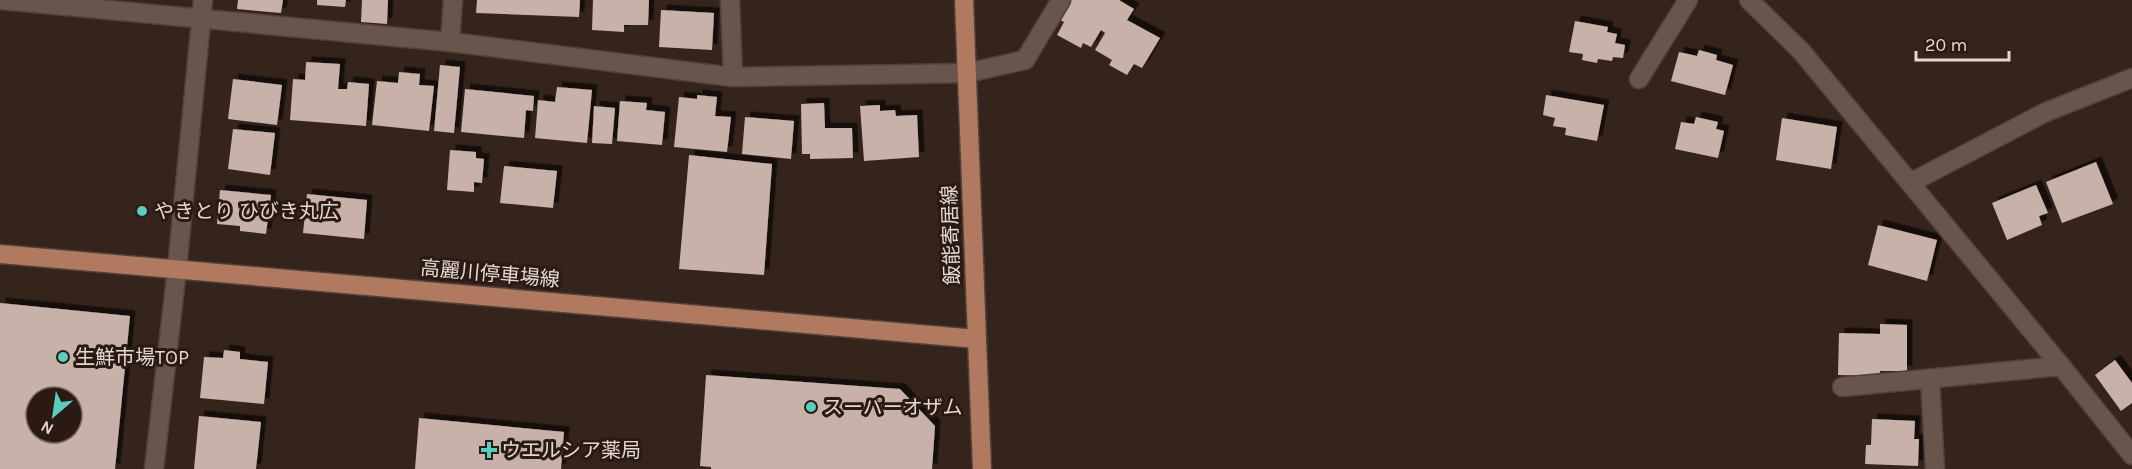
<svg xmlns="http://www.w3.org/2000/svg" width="2132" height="469" font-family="Karla,'Noto Sans JP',sans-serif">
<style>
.building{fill:#c8b1a8;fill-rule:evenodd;filter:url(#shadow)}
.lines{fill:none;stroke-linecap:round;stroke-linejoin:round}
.minor-casing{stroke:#50423b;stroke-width:21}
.major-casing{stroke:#50423b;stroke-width:21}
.minor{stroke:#68554c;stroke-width:18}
.major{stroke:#b07960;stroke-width:18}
.poi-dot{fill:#59cebe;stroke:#2b1a13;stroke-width:2}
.labels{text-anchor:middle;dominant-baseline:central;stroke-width:6;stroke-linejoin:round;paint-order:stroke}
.poi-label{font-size:20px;fill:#e3d8d3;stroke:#2b1a13;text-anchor:start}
.street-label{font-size:20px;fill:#e3d8d3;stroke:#2b1a13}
</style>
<defs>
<filter id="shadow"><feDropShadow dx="5.5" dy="-5.5" stdDeviation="0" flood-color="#0009"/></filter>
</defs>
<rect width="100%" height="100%" fill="#35241c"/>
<path class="building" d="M238,0H283L281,13L237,9Z
M317,0H346L345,7L317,5Z
M362,0H388L387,24L361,22Z
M477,0H580L579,17L476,13Z
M593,0H649L648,25H624V32L592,30Z
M1071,0H1119L1134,9L1127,20L1160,38L1142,68L1134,64L1127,75L1109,65L1112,60L1095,50L1105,33L1101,30L1091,47L1083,43L1081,48L1057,35L1064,22L1060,20Z
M661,10L714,13L712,50L659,47Z
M1575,21L1608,27L1607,32L1617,34L1615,43L1625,45L1623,58L1613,57L1612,61L1598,59L1597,63L1582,60L1583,54L1569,52Z
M1699,50L1717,55L1716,60L1733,65L1725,95L1671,81L1679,52L1697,56Z
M306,62L340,64L338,89H347L348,82L369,84L366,126L290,120L293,79L305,80Z
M440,65L460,67L454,133L434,131Z
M399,72L420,74L419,85L434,86L429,131L372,125L377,81L398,83Z
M233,79L282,85L277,125L228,119Z
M557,87L592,90L587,143L535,138L538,100L555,102Z
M465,89L534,96L533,111L526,110L524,138L461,132Z
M697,95L717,97L715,116L731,117L727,152L674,147L679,97L697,99Z
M1546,95L1604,105L1597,141L1565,135L1566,128L1553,126L1555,118L1543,115Z
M620,101L647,103L646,110L665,112L662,145L617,141Z
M824,103L825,128H852L853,158L810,159V154H802L801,104Z
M880,105V111L895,110L896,116L917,115L919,157L864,161L860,106Z
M594,106L615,108L612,144L592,143Z
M745,117L794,121L791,159L742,154Z
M1696,117L1718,122L1716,129L1724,131L1718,158L1675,149L1681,122L1694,124Z
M1782,118L1837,127L1831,169L1776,160Z
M233,129L275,133L270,175L228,169Z
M450,150L476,152V158L484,159L482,183L474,182V192L447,190Z
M689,155L772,164L764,275L679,269Z
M2096,162L2113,204L2062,223L2046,182Z
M504,166L557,171L553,208L500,203Z
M2036,185L2048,213L2039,216L2042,225L2007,240L1992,203Z
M220,190L271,195L266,234L240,231V226L217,224Z
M307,194L367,200L364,239L303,233Z
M1878,225L1937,240L1927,281L1868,265Z
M0,303L130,316L115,469H0ZM36,397H72V433H36Z
M1880,324L1907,325V371H1880V376L1838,375L1839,333L1880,334Z
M224,350L240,352V359L268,362L264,404L200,398L204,357L223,358Z
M2115,360L2132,383V403L2121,411L2095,375Z
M706,375L900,389L935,426L932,469H711V467L700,466Z
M199,416L261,422L256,469H194Z
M419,418L564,432L561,469H415Z
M1872,419L1915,421L1914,439H1919L1918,466L1865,464L1866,445H1871Z"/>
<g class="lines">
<g class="minor-casing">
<path id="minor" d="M2,0L450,42L733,77L730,0
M1749,0L1802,52L2061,366L2132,455
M450,42L453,0
M733,77L967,73L1025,60L1061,0
M1639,79L1688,0
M1910,183L2046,112L2132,78
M1930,379L1935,469
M1842,387L2061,366
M154,469L177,269L203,0"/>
</g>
<g class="major-casing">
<path id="major" d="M964,0L982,469
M0,254L977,339"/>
</g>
<use href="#minor" class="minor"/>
<use href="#major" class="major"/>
</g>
<g class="poi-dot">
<circle cx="142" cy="211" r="6"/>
<circle cx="63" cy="357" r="6"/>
<circle cx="811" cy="407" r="6"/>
<path d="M486 441h6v6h6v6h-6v6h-6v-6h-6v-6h6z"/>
</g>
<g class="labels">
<g class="poi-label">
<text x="154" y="211">やきとり ひびき丸広</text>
<text x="75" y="357">生鮮市場TOP</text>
<text x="823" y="407">スーパーオザム</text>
<text x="501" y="450">ウエルシア薬局</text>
</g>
<g class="street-label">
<text transform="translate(951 235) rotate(-92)">飯能寄居線</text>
<text transform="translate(490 274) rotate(5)">高麗川停車場線</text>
</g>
</g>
<g transform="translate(54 415) rotate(209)"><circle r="28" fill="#2b1a13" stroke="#756660" stroke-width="1.5"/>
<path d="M0-4.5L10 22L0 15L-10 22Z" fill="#59cebe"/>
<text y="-9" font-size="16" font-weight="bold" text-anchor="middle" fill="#e3d8d3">N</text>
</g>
<path d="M1916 51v9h93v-9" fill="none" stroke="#e3d8d3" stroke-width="3"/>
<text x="1925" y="51" font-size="18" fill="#e3d8d3" stroke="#2b1a13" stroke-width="4.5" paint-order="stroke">20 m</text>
</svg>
